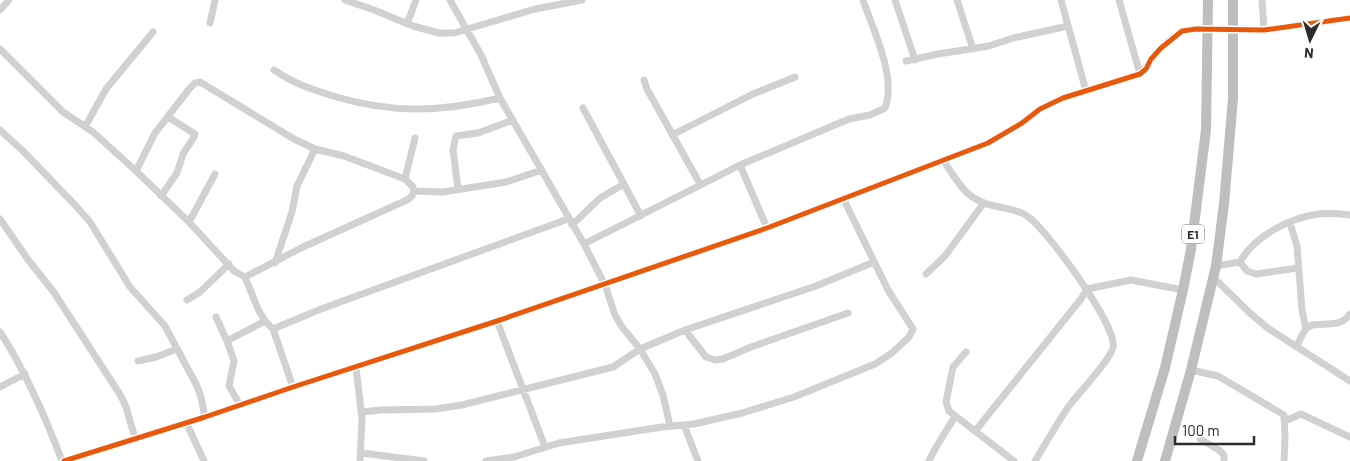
<svg xmlns="http://www.w3.org/2000/svg" width="1350" height="461" font-family="Barlow,sans-serif">
<style>
.lines{fill:none;stroke-linecap:round;stroke-linejoin:round}
.minor-tunnel{stroke:#d5d5d5;stroke-width:7;stroke-dasharray:7 3.5;stroke-linecap:butt}
.minor{stroke:#d1d1d1;stroke-width:7}
.highway{stroke:#bebebe;stroke-width:10}
.cycleway-casing{stroke:#fff;stroke-width:8}
.cycleway{stroke:#e8590c;stroke-width:5}
.labels{text-anchor:middle;dominant-baseline:central;stroke-width:5;stroke-linejoin:round;paint-order:stroke}
.shield{fill:#fff;stroke:#6b6b6b;stroke-width:1}
.shield-label{font-size:12px;font-weight:bold;fill:#2c2c2c}
</style>
<rect width="100%" height="100%" fill="#fff"/>
<g class="lines">
<path class="minor-tunnel" d="M1196,29H1246"/>
<path class="minor" d="M345,0L374,10L413,26L439,33H454L535,9L582,0
M450,0L481,55L500,98L584,244L605,285L615,315L622,327L640,349L655,374L663,395L670,426
M895,0L915,60
M957,0L973,49
M1061,0L1086,91
M1119,0L1140,74
M1262,0L1264,30
M0,10L9,0
M210,23L215,0
M407,24L416,0
M1246,29L1264,30L1350,18
M0,49L63,112L93,132L136,171L189,222L234,271L245,277L258,309L265,321L273,329L293,387
M906,61L938,54L989,46L1013,38L1068,26
M274,70C295,84 308,88 333,96C392,114 441,112 500,98
M644,80L647,89L700,184
M583,108L641,216
M85,127L106,89L153,32
M0,130L23,151L76,206L90,222L130,287L165,326L197,386L201,397L205,417
M672,135L753,94L795,77
M943,160C959,183 965,200 995,206C1006,209 1017,209 1027,216C1046,228 1119,328 1113,348C1108,363 1080,391 1069,406C1057,423 1046,443 1035,461
M740,165L767,228
M136,171L155,133L190,88L195,83L200,82L294,139L315,149L344,156L405,179L413,187L414,191
M405,179L415,138
M458,189L453,150L456,136L478,133L513,120
M414,191L443,192L506,182L542,170
M161,196L177,173L183,154L194,137L195,134L168,117
M0,219L29,261L53,291L121,396L126,407L135,438
M189,222L215,174
M1290,223L1297,246L1302,310L1306,329
M572,225L600,198L624,184
M584,244L740,165L849,119L870,115L885,108C897,78 873,29 863,0
M1240,262L1247,271L1256,274L1298,268
M275,263L292,212L297,186L315,149
M1216,266L1240,262C1254,236 1290,218 1318,214C1328,213 1340,214 1350,215
M926,274L945,256L983,204
M245,277L303,247L407,200L412,196L414,191
M1214,278L1251,314L1269,329L1350,381
M187,300L200,292L229,264
M216,317L227,341L234,361L229,386L240,405
M497,321L545,447
M273,329L321,309L568,219
M685,330L706,357L715,360L723,359L751,347L848,313
M0,332C26,372 45,416 62,461
M227,341L265,321
M1296,347C1299,342 1302,334 1306,329C1316,318 1337,332 1350,314
M966,352L953,367L946,402L949,411L1014,461
M138,361L156,357L177,349
M356,367L362,419L360,461
M1191,370L1218,376L1284,415L1285,438L1284,461
M0,387L25,374
M362,412L381,410L436,409L462,405L613,367L640,349L685,330L816,286L874,262
M1285,421L1301,414L1350,437
M186,422L204,461
M684,425L698,461
M976,430L1081,299L1087,289L1131,280L1183,290
M1200,439L1219,450L1224,455V461
M362,453L424,461
M64,461L205,417L293,387L497,321L767,228L988,143L1022,123L1040,109L1063,98L1140,74C1145,69 1147,65 1152,59C1162,45 1178,29 1196,29
M486,461L514,457L559,443L662,427L694,424L742,413L794,397L875,364L892,353L909,337L913,329L888,290L843,198
M929,461C936,445 946,432 955,416"/>
<path class="highway" d="M1137,461L1165,368L1183,290L1191,249L1206,130L1208,0
M1165,461L1191,370L1216,266L1224,204L1233,98V0"/>
<g class="cycleway-casing">
<path id="cycleway" d="M64,461L205,417L293,387L497,321L767,228L988,143L1022,123L1040,109L1063,98L1140,74L1146,69L1151,59L1161,48L1182,31L1196,29L1264,30L1350,18"/>
</g>
<use href="#cycleway" class="cycleway"/>
</g>
<g class="labels">
<rect class="shield" x="1182" y="224.5" width="22" height="19" rx="4"/>
<g class="shield-label">
<text x="1193" y="234">E1</text>
</g>
</g>
<g transform="translate(1310 40) rotate(185)" stroke="#ffffff" stroke-width="4" paint-order="stroke">
<path d="M0-4L9 19L0 12L-9 19Z" fill="#2c2c2c"/>
<text y="-8" font-size="14" font-weight="bold" text-anchor="middle" fill="#2c2c2c">N</text>
</g>
<path d="M1175 436v8h79v-8" fill="none" stroke="#2c2c2c" stroke-width="2.5"/>
<text x="1182" y="436" font-size="15" fill="#2c2c2c" stroke="#ffffff" stroke-width="4" paint-order="stroke">100 m</text>
</svg>
